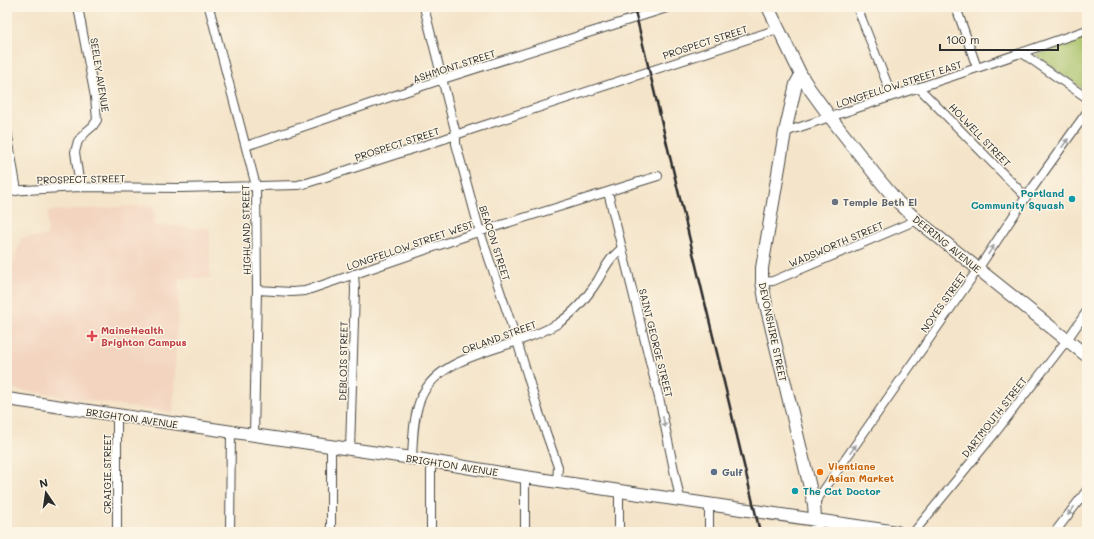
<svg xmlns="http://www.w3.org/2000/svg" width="1094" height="539" font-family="Mali,sans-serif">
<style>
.built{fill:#f3d4bf}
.green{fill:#a7c167;stroke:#697649}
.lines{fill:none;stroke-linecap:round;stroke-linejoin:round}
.street-casing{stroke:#494743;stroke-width:10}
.secondary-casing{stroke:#494743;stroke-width:14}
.street{stroke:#fff;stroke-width:8}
.secondary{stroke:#fff;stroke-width:12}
.rail{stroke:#2b2b2b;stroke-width:2.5}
.oneway{fill:#a0a0a0}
.culture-dot{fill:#0f9aa8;stroke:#fcf5e5;stroke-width:1.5}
.worship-dot{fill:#6b7280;stroke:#fcf5e5;stroke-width:1.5}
.health-dot{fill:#e0444e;stroke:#fcf5e5;stroke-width:1.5}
.service-dot{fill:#5c6f8a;stroke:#fcf5e5;stroke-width:1.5}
.food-dot{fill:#e8710a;stroke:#fcf5e5;stroke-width:1.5}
.labels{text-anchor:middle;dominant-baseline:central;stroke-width:3;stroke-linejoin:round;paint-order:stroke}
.street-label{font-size:10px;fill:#2b2b2b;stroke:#fcf5e5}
.culture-label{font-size:10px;font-weight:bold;fill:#0d838f;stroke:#fcf5e5;text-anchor:end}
.worship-label{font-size:10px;font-weight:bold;fill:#5b616d;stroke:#fcf5e5;text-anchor:start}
.health-label{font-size:10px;font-weight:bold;fill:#be3a42;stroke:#fcf5e5;text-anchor:start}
.food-label{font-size:10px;font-weight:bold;fill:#c56008;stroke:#fcf5e5;text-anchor:start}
.service-label{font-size:10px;font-weight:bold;fill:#4e5e75;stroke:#fcf5e5;text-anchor:start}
</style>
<rect width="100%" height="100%" fill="#fcf5e5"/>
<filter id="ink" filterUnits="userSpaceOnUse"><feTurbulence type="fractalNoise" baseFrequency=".025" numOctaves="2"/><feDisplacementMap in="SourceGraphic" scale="8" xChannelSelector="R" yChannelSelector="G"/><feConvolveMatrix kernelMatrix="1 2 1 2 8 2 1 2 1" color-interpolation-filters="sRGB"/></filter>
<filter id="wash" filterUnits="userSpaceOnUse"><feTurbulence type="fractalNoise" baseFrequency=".012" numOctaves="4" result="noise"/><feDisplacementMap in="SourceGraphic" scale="16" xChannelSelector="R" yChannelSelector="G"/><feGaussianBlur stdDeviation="0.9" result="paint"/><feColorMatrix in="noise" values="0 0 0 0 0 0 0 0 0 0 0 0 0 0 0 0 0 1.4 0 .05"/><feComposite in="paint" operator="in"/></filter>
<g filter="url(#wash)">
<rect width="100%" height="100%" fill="#f4e4c9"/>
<path class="built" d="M154,205L155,225L210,229V278H179L173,413L7,388V283L21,238L47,236L48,211Z"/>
<path class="green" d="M1087,37V92L1036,55Z"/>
</g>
<g filter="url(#ink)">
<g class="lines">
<g class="street-casing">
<path id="street" d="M78,7L95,97L97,120L93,126L86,132L78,141L75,152L80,187
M209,7L256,186L257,290L254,435
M424,7L456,134V144L480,232L517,341L537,407L558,467L557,481
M857,7L892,96
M956,7L977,68
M1022,53L1087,98
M919,88L1026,197
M7,131L17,191
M785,132L977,68L1087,30
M246,146L443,79L670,7
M7,191L80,187L180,188L298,185L307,183L444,139L467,131L778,29
M608,192L660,402L680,499
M762,282L773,281L917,220
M257,290L292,292L305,291L469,235L658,176
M350,449L355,289L354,274
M412,458C413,440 413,421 419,403C431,364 480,354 515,342C529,337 544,332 557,324C573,314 588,296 598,280C602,273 606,265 611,259C614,255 618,252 622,248
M525,477V532
M619,490V532
M709,504V532
M814,504L978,269L1026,197L1087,112
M117,532V416
M230,532L231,432
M331,532V446
M431,532V461
M914,532L995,433L1067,340L1087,311
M1055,532L1087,490"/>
</g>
<g class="secondary-casing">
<path id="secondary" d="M768,7L801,75L809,88L830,117L881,182L898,202L917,220L1087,356
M801,75L796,84L785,132L762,268V282L766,305L814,504L816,532
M7,399L412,458L525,477L897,532"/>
</g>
<use href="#street" class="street"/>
<use href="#secondary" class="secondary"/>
<path class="rail" d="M634,7L760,532"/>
</g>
<defs><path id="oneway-solid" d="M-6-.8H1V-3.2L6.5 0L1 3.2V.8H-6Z"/></defs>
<g class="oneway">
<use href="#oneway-solid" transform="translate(1065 143) rotate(-55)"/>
<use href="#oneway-solid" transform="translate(991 250) rotate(-56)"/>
<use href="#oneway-solid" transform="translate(664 422) rotate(78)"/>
<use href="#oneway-solid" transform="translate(853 449) rotate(-55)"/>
<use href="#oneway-solid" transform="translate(1071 511) rotate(127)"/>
</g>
</g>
<g class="culture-dot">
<circle cx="1072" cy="199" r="4"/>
<circle cx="795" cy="491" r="4"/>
</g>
<circle class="worship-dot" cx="835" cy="202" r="4"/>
<path class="health-dot" d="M90 330h4v4h4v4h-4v4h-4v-4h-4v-4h4z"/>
<circle class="service-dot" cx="714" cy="472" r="4"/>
<circle class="food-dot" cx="820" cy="472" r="4"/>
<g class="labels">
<g class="street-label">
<text transform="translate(705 42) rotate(-18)">PROSPECT STREET</text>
<text transform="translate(454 66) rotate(-18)">ASHMONT STREET</text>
<text transform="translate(100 75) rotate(81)">SEELEY AVENUE</text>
<text transform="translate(899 84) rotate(-18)">LONGFELLOW STREET EAST</text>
<text transform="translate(980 135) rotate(46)">HOLWELL STREET</text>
<text transform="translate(397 144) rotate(-18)">PROSPECT STREET</text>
<text transform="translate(81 179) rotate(-1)">PROSPECT STREET</text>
<text transform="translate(246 230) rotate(-91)">HIGHLAND STREET</text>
<text transform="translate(495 243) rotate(72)">BEACON STREET</text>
<text transform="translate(836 244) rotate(-23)">WADSWORTH STREET</text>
<text transform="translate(947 244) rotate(39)">DEERING AVENUE</text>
<text transform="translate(410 245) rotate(-19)">LONGFELLOW STREET WEST</text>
<text transform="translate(943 302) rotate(-55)">NOYES STREET</text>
<text transform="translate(773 332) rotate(78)">DEVONSHIRE STREET</text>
<text transform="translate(499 337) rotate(-20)">ORLAND STREET</text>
<text transform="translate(656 343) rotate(76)">SAINT GEORGE STREET</text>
<text transform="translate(343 361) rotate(-89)">DEBLOIS STREET</text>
<text transform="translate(994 417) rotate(-52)">DARTMOUTH STREET</text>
<text transform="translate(132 418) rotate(8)">BRIGHTON AVENUE</text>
<text transform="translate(452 465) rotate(9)">BRIGHTON AVENUE</text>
<text transform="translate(107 474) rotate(-90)">CRAIGIE STREET</text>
</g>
<g class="culture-label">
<text x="1064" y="193">Portland<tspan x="1064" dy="12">Community Squash</tspan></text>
<text x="803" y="491" text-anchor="start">The Cat Doctor</text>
</g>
<g class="worship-label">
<text x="843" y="202">Temple Beth El</text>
</g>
<g class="health-label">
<text x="101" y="330">MaineHealth<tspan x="101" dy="12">Brighton Campus</tspan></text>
</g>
<g class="food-label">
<text x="828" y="466">Vientiane<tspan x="828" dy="12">Asian Market</tspan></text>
</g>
<g class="service-label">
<text x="722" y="472">Gulf</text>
</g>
</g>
<rect width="1094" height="539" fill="none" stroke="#fcf5e5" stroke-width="24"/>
<g transform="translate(46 493) rotate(347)" stroke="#fcf5e5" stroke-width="3" paint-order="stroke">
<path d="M0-3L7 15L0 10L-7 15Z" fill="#2b2b2b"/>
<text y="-6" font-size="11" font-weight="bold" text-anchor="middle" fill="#2b2b2b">N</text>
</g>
<path d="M940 44v6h118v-6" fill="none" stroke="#2b2b2b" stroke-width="2"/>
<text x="946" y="44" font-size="12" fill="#2b2b2b" stroke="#fcf5e5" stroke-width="3" paint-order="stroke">100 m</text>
</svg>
